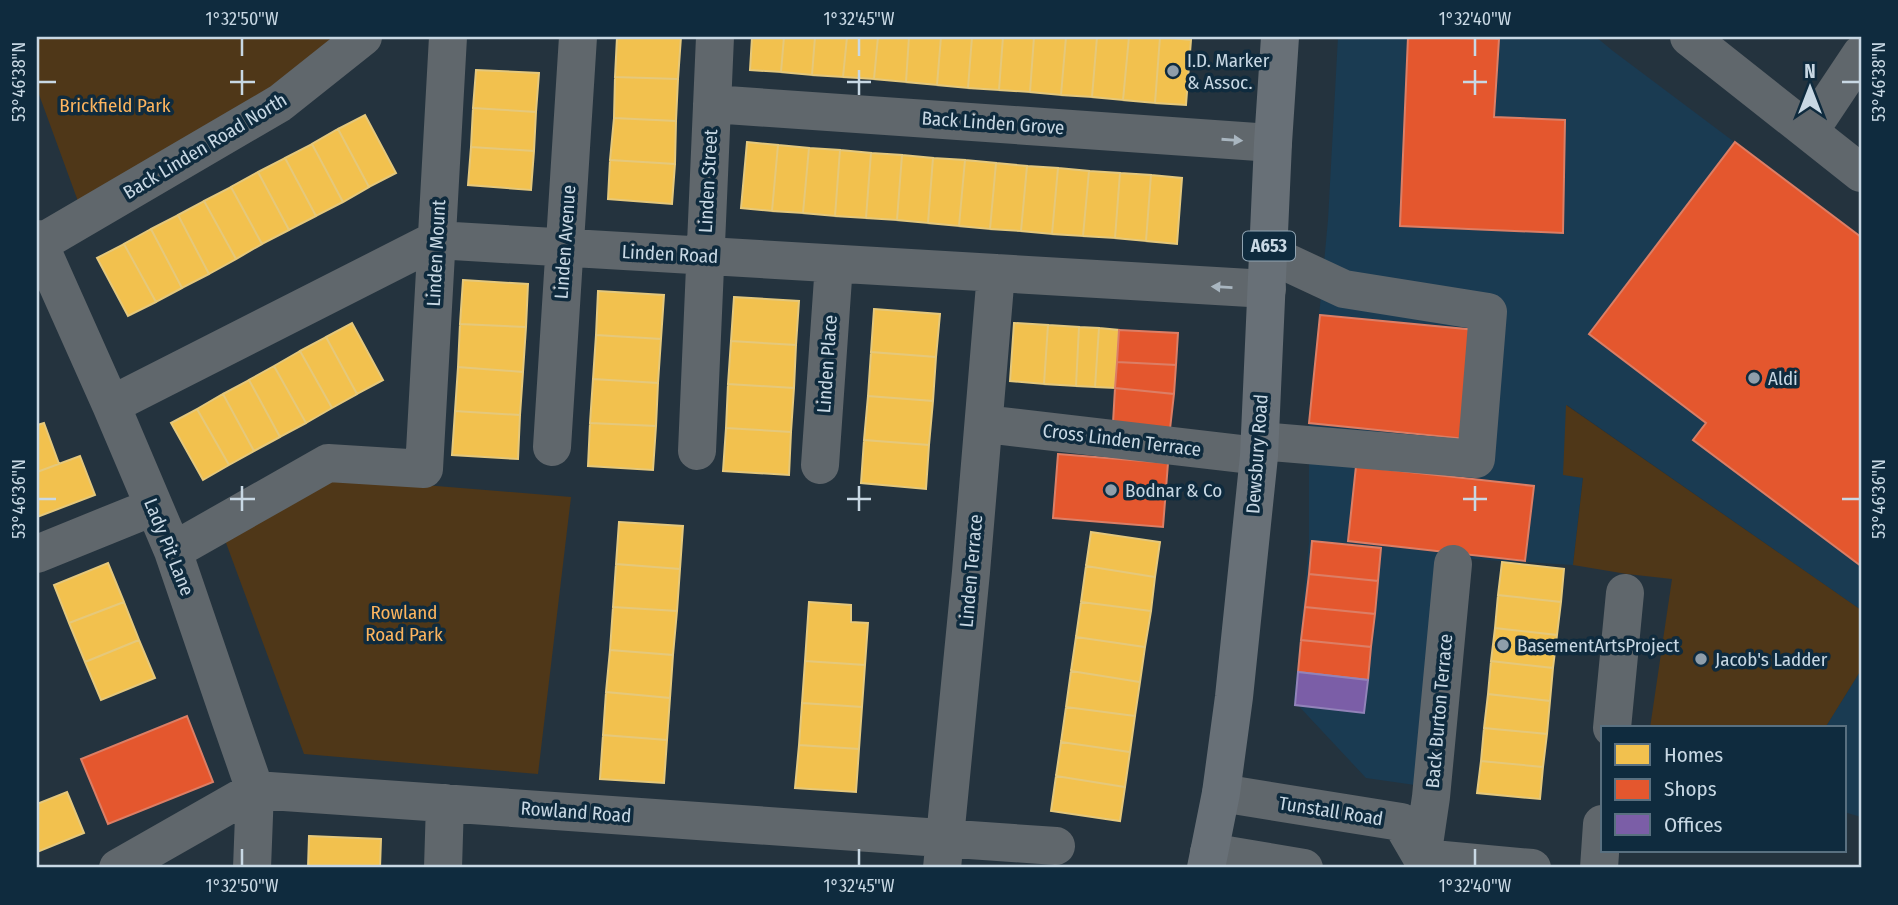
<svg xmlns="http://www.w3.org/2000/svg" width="1898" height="905" font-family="'Fira Sans Condensed',sans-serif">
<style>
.built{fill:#1a3b52}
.green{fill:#4f3718}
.homes{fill:#f2c14e;stroke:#e5c87b;stroke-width:2}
.shops{fill:#e4572e;stroke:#dc7e65;stroke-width:2}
.offices{fill:#7b5ea7;stroke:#9283b9;stroke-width:2}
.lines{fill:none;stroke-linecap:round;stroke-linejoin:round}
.minor{stroke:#60676c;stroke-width:38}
.major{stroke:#687077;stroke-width:38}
.oneway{fill:#a9b6c0}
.ticks{fill:none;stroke:#c8d8e4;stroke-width:2.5}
.poi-dot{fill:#8f9eaa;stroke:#0f2b3e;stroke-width:2.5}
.labels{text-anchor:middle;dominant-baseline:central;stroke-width:7;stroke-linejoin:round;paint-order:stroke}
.shield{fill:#0f2b3e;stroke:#90a4b2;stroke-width:2}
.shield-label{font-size:18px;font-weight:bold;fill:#c8d8e4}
.poi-label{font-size:19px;fill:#c8d8e4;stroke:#0f2b3e;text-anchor:start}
.park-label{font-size:19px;fill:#fcb45e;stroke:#0f2b3e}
.street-label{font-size:19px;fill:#c8d8e4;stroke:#0f2b3e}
.neatline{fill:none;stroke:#c8d8e4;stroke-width:2.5}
.ticks-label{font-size:18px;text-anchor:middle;fill:#c8d8e4}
</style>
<rect width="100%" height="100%" fill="#24333e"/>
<path class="built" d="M1338,37H1596L1613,51L1861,237V610L1567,405L1583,478L1573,565L1438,557L1415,785L1366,778L1294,701L1309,543V423L1328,220Z
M1861,670V817L1844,812V728H1825Z"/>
<path class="green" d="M37,37H345L272,93L79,204L37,89Z
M1566,405L1861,610V670L1825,728H1650L1672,579L1627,574L1573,565L1583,478L1563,475Z
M326,477L571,497L538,774L304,754L222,532Z"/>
<path class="homes" d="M617,37H681L678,79L615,77Z
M752,37H784L781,72L750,70Z
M784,37H815L812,75L781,72Z
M815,37H847L843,77L812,75Z
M847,37H878L874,79L843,77Z
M878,37H909L906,82L874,79Z
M909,37H941L937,85L906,82Z
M941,37H972L968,88L937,85Z
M972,37H1003L999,90L968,88Z
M1003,37H1034L1030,92L999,90Z
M1034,37H1066L1061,95L1030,92Z
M1066,37H1097L1092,97L1061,95Z
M1097,37H1129L1123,100L1092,97Z
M1129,37H1160L1155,103L1123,100Z
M1160,37L1191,40L1186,105L1155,103Z
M476,70L539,73L536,112L473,108Z
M615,77L678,79L676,121L614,118Z
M473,108L536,112L534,151L471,147Z
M365,115L396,173L369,187L338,129Z
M614,118L676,121L675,164L610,160Z
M338,129L369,187L343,202L312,144Z
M747,142L778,145L772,211L741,208Z
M312,144L343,202L316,216L285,158Z
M778,145L809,148L803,213L772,211Z
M471,147L534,151L531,190L468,185Z
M809,148L840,150L835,216L803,213Z
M840,150L871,153L866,218L835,216Z
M871,153L902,155L897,220L866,218Z
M902,155L933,158L928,223L897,220Z
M285,158L316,216L289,230L258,172Z
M933,158L965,160L959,226L928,223Z
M610,160L675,164L672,204L608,199Z
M965,160L996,163L990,229L959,226Z
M996,163L1027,166L1021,231L990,229Z
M1027,166L1058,168L1052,234L1021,231Z
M1058,168L1089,171L1083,236L1052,234Z
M1089,171L1120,173L1115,238L1083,236Z
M258,172L289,230L262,244L231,187Z
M1120,173L1151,175L1146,241L1115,238Z
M1151,175L1182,178L1177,244L1146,241Z
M231,187L262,244L236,259L204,201Z
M204,201L236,259L209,274L178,215Z
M178,215L209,274L182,288L151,229Z
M151,229L182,288L156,302L124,244Z
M124,244L156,302L128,316L97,258Z
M463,280L528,284L526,327L460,324Z
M598,291L664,295L661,339L596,335Z
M734,297L799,301L796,345L731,341Z
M874,309L940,314L936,357L871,352Z
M352,323L383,380L357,394L326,337Z
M1014,323L1048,325L1044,384L1010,381Z
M460,324L526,327L523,372L458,367Z
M1048,325L1079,327L1076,386L1044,384Z
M1079,327L1099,328L1095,387L1076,386Z
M1099,328L1119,330L1115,388L1095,387Z
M596,335L661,339L658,383L593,379Z
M326,337L357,394L332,408L300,351Z
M731,341L796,345L794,388L728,384Z
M300,351L332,408L306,423L274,366Z
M871,352L936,357L933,401L868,396Z
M274,366L306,423L280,437L249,380Z
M458,367L523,372L520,415L455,411Z
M593,379L658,383L656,426L590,423Z
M249,380L280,437L254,451L223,394Z
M728,384L794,388L791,432L726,428Z
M223,394L254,451L229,465L197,409Z
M868,396L933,401L929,445L864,440Z
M197,409L229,465L203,480L171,423Z
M455,411L520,415L518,459L452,455Z
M44,423L59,464L37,472V425Z
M590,423L656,426L653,470L588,466Z
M726,428L791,432L789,475L723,471Z
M864,440L929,445L926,489L861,483Z
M80,456L95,495L37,517V472Z
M619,522L683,526L680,569L616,564Z
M1091,532L1160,542L1155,577L1086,566Z
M1502,562L1564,569L1561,602L1498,595Z
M108,563L124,602L69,623L54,585Z
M616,564L680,569L677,611L613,607Z
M1086,566L1155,577L1151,611L1081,602Z
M1498,595L1561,602L1557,635L1495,628Z
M124,602L139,640L85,662L69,623Z
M809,602L851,605V622L868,623L865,665L805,661Z
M1081,602L1151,611L1145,647L1076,637Z
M613,607L677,611L673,655L610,650Z
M1495,628L1557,635L1553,668L1491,661Z
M1076,637L1145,647L1140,682L1071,671Z
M139,640L155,678L101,700L85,662Z
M610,650L673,655L670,698L606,692Z
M805,661L865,665L862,707L802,703Z
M1491,661L1553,668L1550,701L1488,694Z
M1071,671L1140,682L1135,716L1066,707Z
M606,692L670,698L667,740L603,735Z
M1488,694L1550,701L1547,734L1484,728Z
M802,703L862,707L859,749L799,745Z
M1066,707L1135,716L1130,752L1061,742Z
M1484,728L1547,734L1543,767L1481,761Z
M603,735L667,740L664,783L600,779Z
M1061,742L1130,752L1125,787L1056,776Z
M799,745L859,749L856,792L795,788Z
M1481,761L1543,767L1540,799L1477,793Z
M1056,776L1125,787L1120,821L1051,811Z
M67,792L84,833L37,852V804Z
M309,836L381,839L380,868H308Z"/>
<path class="shops" d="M1408,37L1499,39L1494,117L1565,120L1563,233L1400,226Z
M1735,142L1861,237V566L1693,440L1706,423L1589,334Z
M1320,315L1476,330L1466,439L1309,423Z
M1119,330L1178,333L1176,365L1117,362Z
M1117,362L1176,365L1174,394L1115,388Z
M1115,388L1174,394L1170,429L1113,423Z
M1058,454L1168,463L1163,527L1053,518Z
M1356,466L1534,486L1525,561L1348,541Z
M1312,541L1381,548L1378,581L1309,574Z
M1309,574L1378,581L1375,614L1305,607Z
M1305,607L1375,614L1371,647L1301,640Z
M1301,640L1371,647L1368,680L1298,672Z
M187,716L213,782L108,824L81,759Z"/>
<path class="offices" d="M1298,672L1368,680L1364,713L1295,705Z"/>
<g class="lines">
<path class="minor" d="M1689,37L1861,173
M712,104L1273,143
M1809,132L1861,54
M37,239L111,405L173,551L231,721L255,790L252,868
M39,244L280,103L363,37
M111,405L436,240L1267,289
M985,424L1259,456
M1260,441L1476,459L1488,312L1344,289L1269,254
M552,447L578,37
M697,451L715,37
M820,465L834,264
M173,551L328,463L424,469L448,37
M37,554L153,507
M1612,728L1625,593
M1221,793L1401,822L1422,858
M1209,852L1304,868
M1422,858L1431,797L1453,564
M1422,858L1532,868
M118,868L255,790L1056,846
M443,868L445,803
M942,868L971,572L996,273
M1599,868L1602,824"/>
<path class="major" d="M1206,868L1221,793L1234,697L1259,456L1273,143L1280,37"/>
</g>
<defs><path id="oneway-solid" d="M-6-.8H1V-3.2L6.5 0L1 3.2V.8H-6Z" transform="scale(1.75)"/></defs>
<g class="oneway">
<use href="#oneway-solid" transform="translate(1232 140) rotate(4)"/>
<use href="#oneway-solid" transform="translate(1222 287) rotate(-177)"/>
</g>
<path class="ticks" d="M242,38V56M859,38V56M1475,38V56M242,70V95M859,70V95M1475,70V95M38,82H56M230,82H255M847,82H871M1463,82H1487M1842,82H1860M242,486V511M859,486V511M1475,486V511M38,499H56M230,499H255M847,499H871M1463,499H1487M1842,499H1860M242,849V866M859,849V866M1475,849V866"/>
<g class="poi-dot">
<circle cx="1173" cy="71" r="7"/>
<circle cx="1754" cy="378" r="7"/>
<circle cx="1111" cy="490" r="7"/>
<circle cx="1503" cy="645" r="7"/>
<circle cx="1701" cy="659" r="7"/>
</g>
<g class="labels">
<rect class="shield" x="1243" y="231.5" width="52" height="29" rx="5"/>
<g class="shield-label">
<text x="1269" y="246">A653</text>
</g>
<g class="poi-label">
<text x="1187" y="60">I.D. Marker<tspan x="1187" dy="22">&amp; Assoc.</tspan></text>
<text x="1768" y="378">Aldi</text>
<text x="1125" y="490">Bodnar &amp; Co</text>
<text x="1517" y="645">BasementArtsProject</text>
<text x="1715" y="659">Jacob's Ladder</text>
</g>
<g class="park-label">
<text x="115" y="105">Brickfield Park</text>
<text x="404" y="612">Rowland<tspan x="404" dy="22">Road Park</tspan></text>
</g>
<g class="street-label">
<text transform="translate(993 123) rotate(4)">Back Linden Grove</text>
<text transform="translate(205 146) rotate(-31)">Back Linden Road North</text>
<text transform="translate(708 181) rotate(-87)">Linden Street</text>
<text transform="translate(565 242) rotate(-86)">Linden Avenue</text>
<text transform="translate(436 253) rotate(-87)">Linden Mount</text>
<text transform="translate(670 254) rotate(3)">Linden Road</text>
<text transform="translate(827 364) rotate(-86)">Linden Place</text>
<text transform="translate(1122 440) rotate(7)">Cross Linden Terrace</text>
<text transform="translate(1257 454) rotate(-86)">Dewsbury Road</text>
<text transform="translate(169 547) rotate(68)">Lady Pit Lane</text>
<text transform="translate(971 571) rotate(-85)">Linden Terrace</text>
<text transform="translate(1439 711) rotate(-85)">Back Burton Terrace</text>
<text transform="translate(1331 811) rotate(9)">Tunstall Road</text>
<text transform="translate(576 812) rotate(4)">Rowland Road</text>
</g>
</g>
<rect width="1898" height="905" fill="none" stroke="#0f2b3e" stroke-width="77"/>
<rect x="1601" y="726" width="245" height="126" fill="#0f2b3e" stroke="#597080" stroke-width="2"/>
<rect x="1615" y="744" width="35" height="21" fill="#f2c14e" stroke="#597080" stroke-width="2"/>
<text x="1664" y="762" font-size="21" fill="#c8d8e4">Homes</text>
<rect x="1615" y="779" width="35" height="21" fill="#e4572e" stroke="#597080" stroke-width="2"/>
<text x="1664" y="796" font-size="21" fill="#c8d8e4">Shops</text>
<rect x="1615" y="814" width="35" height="21" fill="#7b5ea7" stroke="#597080" stroke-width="2"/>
<text x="1664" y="832" font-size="21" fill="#c8d8e4">Offices</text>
<g transform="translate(1810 88)" stroke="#0f2b3e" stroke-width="5" paint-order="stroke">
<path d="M0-5L12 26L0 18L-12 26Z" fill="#c8d8e4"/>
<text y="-10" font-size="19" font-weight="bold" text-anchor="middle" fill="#c8d8e4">N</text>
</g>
<rect x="38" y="38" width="1822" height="828" class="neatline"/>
<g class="ticks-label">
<text x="242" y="25">1°32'50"W</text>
<text x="859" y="25">1°32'45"W</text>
<text x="1475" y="25">1°32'40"W</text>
<text transform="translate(19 82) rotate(-90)" y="6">53°46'38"N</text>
<text transform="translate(1879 82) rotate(-90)" y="6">53°46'38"N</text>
<text transform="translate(19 499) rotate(-90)" y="6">53°46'36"N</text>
<text transform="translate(1879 499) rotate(-90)" y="6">53°46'36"N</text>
<text x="242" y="892">1°32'50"W</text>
<text x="859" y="892">1°32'45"W</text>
<text x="1475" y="892">1°32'40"W</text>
</g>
</svg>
